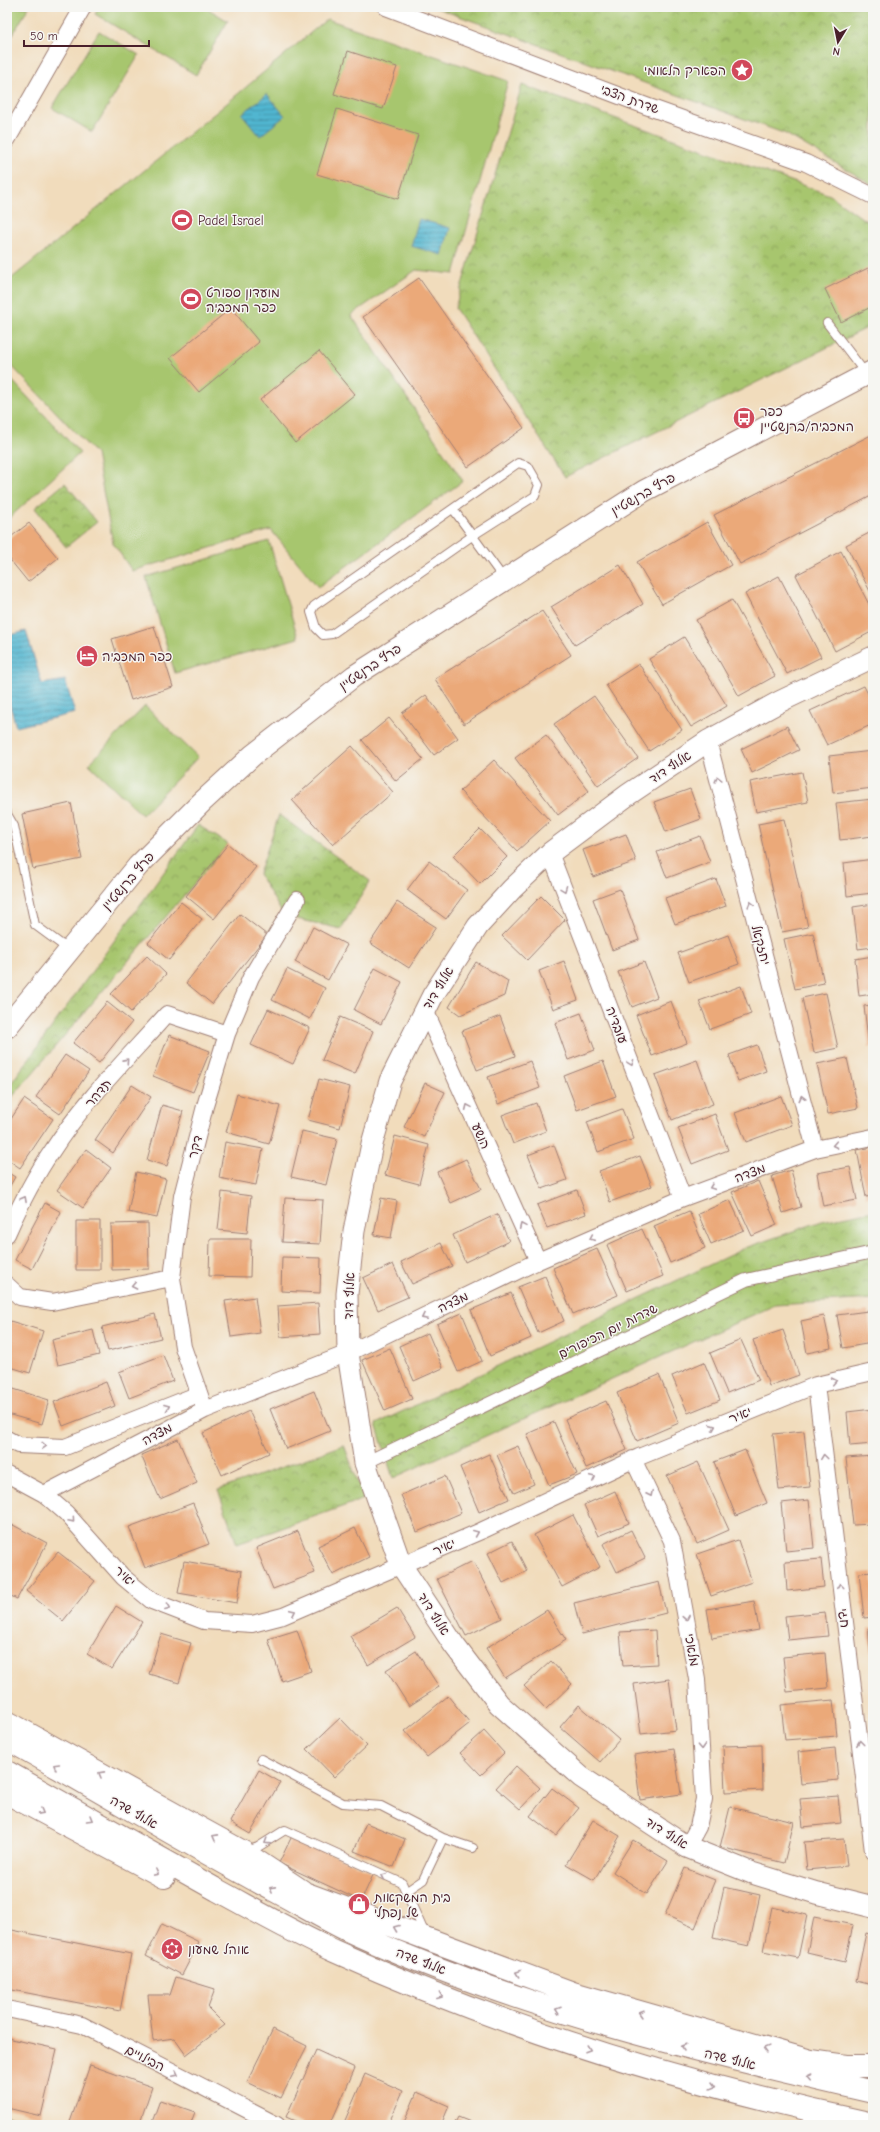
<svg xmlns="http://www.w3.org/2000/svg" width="880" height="2132" font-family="'Comic Neue','Playpen Sans Hebrew',sans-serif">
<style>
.grass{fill:#a7c66e;stroke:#78724c}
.park{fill:url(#park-crowns);stroke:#78724c}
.water{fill:url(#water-rules);stroke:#4e6a7e}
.building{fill:#eba979}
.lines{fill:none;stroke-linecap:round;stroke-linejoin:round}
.service-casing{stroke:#9e7e74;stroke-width:10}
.pedestrian-casing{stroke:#9e7e74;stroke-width:14}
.minor-casing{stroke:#9e7e74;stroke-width:18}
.tertiary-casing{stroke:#9e7e74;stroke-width:23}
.secondary-casing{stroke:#9e7e74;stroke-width:24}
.service{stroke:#fff;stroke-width:8}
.pedestrian{stroke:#fff;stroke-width:12}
.minor{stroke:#fff;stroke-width:16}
.tertiary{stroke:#fff;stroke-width:21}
.secondary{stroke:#fff;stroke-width:22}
.oneway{stroke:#ae9aa0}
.labels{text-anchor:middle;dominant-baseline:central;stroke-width:3;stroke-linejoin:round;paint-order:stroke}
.poi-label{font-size:13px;fill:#4a1f2b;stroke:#f6f6f2;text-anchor:start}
.street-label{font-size:13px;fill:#4a1f2b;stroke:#f6f6f2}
</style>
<defs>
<pattern id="park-crowns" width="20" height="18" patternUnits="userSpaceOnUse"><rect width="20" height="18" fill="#a7c66e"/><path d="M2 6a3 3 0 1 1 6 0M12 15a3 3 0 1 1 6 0" fill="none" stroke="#8aa05b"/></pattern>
<pattern id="water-rules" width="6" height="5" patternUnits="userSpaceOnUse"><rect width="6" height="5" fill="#51b6d0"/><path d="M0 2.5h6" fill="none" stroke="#4593a9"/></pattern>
</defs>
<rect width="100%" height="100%" fill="#f6f6f2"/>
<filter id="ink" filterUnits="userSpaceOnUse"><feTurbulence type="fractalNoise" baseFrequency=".025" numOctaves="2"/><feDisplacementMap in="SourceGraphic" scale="8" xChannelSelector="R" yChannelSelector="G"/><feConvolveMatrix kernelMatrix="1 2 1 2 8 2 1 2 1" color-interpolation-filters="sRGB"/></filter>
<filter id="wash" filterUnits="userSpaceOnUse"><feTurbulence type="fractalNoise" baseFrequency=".012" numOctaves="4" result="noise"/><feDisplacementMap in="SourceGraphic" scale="16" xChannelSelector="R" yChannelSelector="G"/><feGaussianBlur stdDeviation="0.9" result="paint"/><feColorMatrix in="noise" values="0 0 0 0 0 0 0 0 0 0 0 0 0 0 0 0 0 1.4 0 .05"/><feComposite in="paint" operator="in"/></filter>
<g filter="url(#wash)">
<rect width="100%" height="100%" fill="#f1dcbc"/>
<path class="grass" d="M7,7H29L7,44Z
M99,7H205L228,21L196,75L95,14Z
M327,19L508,81L454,274L416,270L351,315L463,481L318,587L271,530L132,571L113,543L96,454L7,361V282L220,109Z
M99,31L139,55L92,132L52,108Z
M7,375L80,453L7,520Z
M269,541L298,638L175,673L146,577Z
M145,706L198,757L142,815L89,764Z"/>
<path class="park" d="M434,7H873V185L786,134Z
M522,85L830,195L873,226V325L565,477L455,308Z
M65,483L97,522L66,547L35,508Z
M279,815L370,881L341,929L284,916L259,874Z
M198,825L228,844L13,1096L7,1105V1089Z
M873,1211V1299L775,1305L393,1478L376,1424L745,1248L822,1221Z
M344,1445L364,1499L237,1544L218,1490Z
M7,2116L43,2125H7Z"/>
<path class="water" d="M267,94L285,116L260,136L242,114Z
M419,219L450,228L442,255L411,246Z
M26,631L42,684L65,680L75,713L16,727L7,694V636Z"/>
<g id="blocks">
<path class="building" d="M348,51L397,67L383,109L334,94Z
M337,109L418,135L398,199L317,174Z
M868,268L873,279V306L841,322L825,289Z
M419,278L524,428L468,467L363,317Z
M231,308L259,342L199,392L170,358Z
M319,351L355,394L295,443L260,400Z
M873,434V495L740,564L714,515Z
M707,522L731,565L662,604L637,562Z
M29,523L58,558L28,582L7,556V540Z
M873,531V597L846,545Z
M841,551L873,612V631L835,651L796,575Z
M620,565L643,604L575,645L551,607Z
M779,576L821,657L787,674L745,594Z
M732,600L775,676L739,696L696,620Z
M542,611L571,655L464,724L435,679Z
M154,626L173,687L131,700L112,639Z
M684,637L727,706L691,727L649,659Z
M639,664L682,730L649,751L606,685Z
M864,686L873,704V724L827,745L810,711Z
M426,695L458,738L434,755L402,713Z
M594,696L638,758L598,786L554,724Z
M389,718L423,759L396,781L362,740Z
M787,726L799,750L752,773L741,749Z
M546,735L589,791L558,815L515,758Z
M352,746L393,792L333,845L292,800Z
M872,751L873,788L833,793L829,756Z
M494,760L550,821L517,851L460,791Z
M802,772L808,802L756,812L750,782Z
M690,789L701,819L666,832L654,802Z
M873,799V836L840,840L836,803Z
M71,803L82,859L33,869L22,814Z
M784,819L808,927L782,932L758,824Z
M480,829L507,857L480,884L453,856Z
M626,834L636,861L593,877L583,850Z
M700,836L710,862L667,878L657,852Z
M228,844L256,867L214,919L186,896Z
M873,859V893L847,896L844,863Z
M429,861L467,890L446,919L407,890Z
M716,879L726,906L675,924L665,898Z
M620,889L639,940L612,950L593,899Z
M541,896L565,920L527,960L502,936Z
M181,902L202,919L169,960L148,943Z
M397,902L436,927L409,968L370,943Z
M873,904V947L858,949L853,907Z
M240,914L267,935L212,1004L186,983Z
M313,927L347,945L328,980L295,962Z
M813,933L824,983L795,989L784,939Z
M728,935L739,964L689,982L678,953Z
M147,956L166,974L131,1012L111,994Z
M873,956V994L859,996L855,959Z
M564,961L578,1000L553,1009L539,971Z
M476,962L508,981L504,996L460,1015L449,1007Z
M644,962L657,997L632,1007L618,972Z
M375,968L402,982L381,1024L354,1010Z
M287,969L325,988L310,1019L272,1000Z
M741,986L751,1014L710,1029L699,1001Z
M826,993L838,1048L814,1053L802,998Z
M671,1001L687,1043L652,1056L636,1015Z
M107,1002L132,1022L99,1063L73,1043Z
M873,1005V1047H869L864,1006Z
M268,1009L310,1028L293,1064L251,1045Z
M581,1013L595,1050L568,1060L555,1023Z
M500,1016L515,1056L477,1070L462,1031Z
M340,1017L373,1031L355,1074L322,1060Z
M169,1035L210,1051L193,1092L153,1076Z
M757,1045L766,1071L738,1081L729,1055Z
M65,1055L89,1071L60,1114L36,1097Z
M847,1058L858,1108L828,1114L817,1064Z
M697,1060L713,1104L672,1120L655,1075Z
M530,1061L540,1088L498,1104L488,1077Z
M603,1061L616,1096L577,1110L564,1076Z
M319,1079L350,1087L340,1128L308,1120Z
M425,1083L445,1092L424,1137L404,1127Z
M132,1085L151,1097L113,1153L95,1140Z
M237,1094L280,1106L269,1144L226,1132Z
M781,1096L792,1125L746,1142L735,1113Z
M24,1099L53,1119L20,1168L7,1159V1125Z
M536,1103L546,1131L513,1144L502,1115Z
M162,1105L183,1111L167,1166L147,1160Z
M622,1109L634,1139L598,1152L587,1122Z
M715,1114L728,1150L692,1164L678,1128Z
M302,1131L337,1139L326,1185L291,1177Z
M395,1136L429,1145L419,1184L385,1175Z
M225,1142L263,1149L256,1185L219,1178Z
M554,1145L567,1180L542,1189L528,1155Z
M873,1147V1196L866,1197L857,1150Z
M86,1149L111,1168L83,1208L57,1190Z
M640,1156L652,1186L610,1202L599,1171Z
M466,1159L481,1189L451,1203L437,1172Z
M850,1167L857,1200L823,1206L817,1173Z
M791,1170L801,1207L783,1213L772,1176Z
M7,1172L15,1177L7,1191Z
M136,1172L166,1179L157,1218L128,1212Z
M758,1181L777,1225L752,1236L732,1192Z
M577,1190L586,1214L547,1228L537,1205Z
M222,1192L251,1196L247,1233L218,1230Z
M285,1198L323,1200L320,1244L282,1242Z
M381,1198L397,1201L391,1238L374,1235Z
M730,1200L744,1230L711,1244L698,1214Z
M45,1203L61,1212L32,1269L15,1260Z
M689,1211L705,1248L670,1263L654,1226Z
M497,1214L509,1241L465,1262L453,1235Z
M76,1221H100V1270H76Z
M148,1223L149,1269L112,1270L111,1224Z
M642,1229L663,1276L627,1291L607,1245Z
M210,1239H251L250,1277L209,1276Z
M441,1243L452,1266L412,1284L401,1262Z
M597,1249L618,1295L573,1314L553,1268Z
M282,1257L321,1258L320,1293L281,1291Z
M393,1264L408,1297L378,1310L363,1278Z
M545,1276L564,1321L538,1333L518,1287Z
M511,1293L531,1338L490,1356L471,1310Z
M255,1297L260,1333L231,1337L225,1301Z
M318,1303L320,1334L280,1337L278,1306Z
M868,1311L872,1343L843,1348L837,1315Z
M462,1313L482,1361L458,1372L437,1324Z
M155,1314L161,1338L108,1351L102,1327Z
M824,1316L831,1348L807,1353L801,1321Z
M7,1320L43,1331L30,1373L7,1366Z
M93,1330L99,1355L58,1365L52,1340Z
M783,1330L799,1375L769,1386L753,1340Z
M428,1333L443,1368L414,1381L399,1346Z
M741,1340L759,1380L727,1393L710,1353Z
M390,1348L412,1399L385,1411L362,1360Z
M163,1355L173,1381L129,1398L119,1372Z
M704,1362L720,1400L688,1413L672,1376Z
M659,1375L679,1423L637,1441L617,1393Z
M106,1382L115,1406L63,1426L54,1402Z
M7,1387L49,1400L42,1424L7,1414Z
M314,1391L330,1431L286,1449L270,1409Z
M606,1401L627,1450L586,1468L565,1419Z
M873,1409V1444L850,1446L847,1412Z
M249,1411L269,1453L222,1475L203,1433Z
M554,1422L577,1474L549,1485L527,1434Z
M804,1431L810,1487L779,1490L773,1434Z
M178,1439L197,1483L160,1499L141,1455Z
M518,1446L534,1484L514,1493L497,1455Z
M745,1450L767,1503L736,1516L714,1462Z
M489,1454L509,1499L479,1512L460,1467Z
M873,1456V1524L853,1525L846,1458Z
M698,1462L729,1530L697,1544L667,1476Z
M445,1476L461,1513L417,1532L401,1495Z
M615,1491L629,1523L598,1536L584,1505Z
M809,1500L814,1548L786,1551L781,1503Z
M193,1503L209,1544L145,1568L129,1527Z
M573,1515L600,1567L562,1587L534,1535Z
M13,1525L47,1543L17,1599L7,1594V1537Z
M355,1528L369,1557L333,1575L318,1546Z
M631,1530L645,1558L617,1572L603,1544Z
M298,1531L315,1573L273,1589L256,1548Z
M738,1540L752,1582L711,1596L697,1554Z
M512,1541L527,1571L503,1583L488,1553Z
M58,1552L95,1581L63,1621L26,1591Z
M821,1559L824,1587L787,1591L785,1562Z
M184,1561L242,1571L237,1603L178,1593Z
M473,1561L502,1618L466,1636L437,1579Z
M873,1572V1617L864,1618L859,1573Z
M659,1582L666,1613L582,1634L574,1603Z
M754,1601L759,1630L712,1638L707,1609Z
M116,1606L142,1622L112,1669L87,1654Z
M397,1608L415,1637L368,1665L350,1636Z
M547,1610L566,1640L505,1678L486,1648Z
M825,1612L828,1636L788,1640L785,1616Z
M873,1627V1657H871L868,1628Z
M297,1630L311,1671L282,1681L268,1639Z
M655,1630L657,1664L623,1666L620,1632Z
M161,1634L191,1643L179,1683L149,1674Z
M416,1651L439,1687L409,1706L386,1670Z
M825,1653L828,1688L787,1692L783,1657Z
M551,1661L572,1684L546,1709L524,1686Z
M669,1679L676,1730L641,1734L634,1684Z
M448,1696L470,1723L427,1757L405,1731Z
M833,1700L837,1736L785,1740L781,1705Z
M579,1705L619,1740L600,1762L560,1727Z
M340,1718L367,1746L334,1777L307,1749Z
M484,1731L504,1753L481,1775L460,1753Z
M762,1745L763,1790L725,1792L723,1746Z
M835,1748L838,1780L801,1784L798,1752Z
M674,1749L681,1794L640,1800L634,1755Z
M516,1766L540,1788L520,1809L496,1788Z
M259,1770L280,1782L250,1834L230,1822Z
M552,1788L579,1808L556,1836L530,1816Z
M838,1796L841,1823L803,1827L800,1799Z
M730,1807L794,1822L784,1863L720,1847Z
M593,1820L620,1836L594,1880L566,1864Z
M366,1823L405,1839L394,1867L354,1851Z
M292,1836L374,1873L361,1901L279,1863Z
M844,1839L847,1866L807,1870L804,1842Z
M633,1840L668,1861L647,1894L613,1872Z
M685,1868L715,1880L695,1928L665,1915Z
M724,1887L760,1895L749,1946L713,1938Z
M772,1907L807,1915L798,1958L763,1951Z
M814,1917L853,1925L845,1962L807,1953Z
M162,1924L199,1942L182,1975L146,1956Z
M7,1929L131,1954L120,2011L7,1989Z
M866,1933L873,1935V1985L856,1981Z
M176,1977L215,1989L208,2008L225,2025L186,2055L174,2038L153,2041L148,1995H170Z
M273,2029L307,2046L281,2098L247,2082Z
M7,2038L57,2049L41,2116L7,2108Z
M316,2050L355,2068L330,2125H304L286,2117Z
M90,2065L152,2087L139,2125H69Z
M365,2074L403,2091L388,2125H343Z
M417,2092L449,2106L441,2125H403Z
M160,2100L195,2112L190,2125H151Z
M458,2117L478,2125H454Z"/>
</g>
</g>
<g filter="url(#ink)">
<use href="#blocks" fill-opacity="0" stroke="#9e7e74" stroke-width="1"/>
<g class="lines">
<g class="service-casing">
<path id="service" d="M827,323L866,374
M518,463L528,466L539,485L535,496L472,536L332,634L323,635L316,628L311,612L314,606Z
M453,509L504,579
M7,814L14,826L35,925L69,950
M261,1759L343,1803L381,1806L443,1838L473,1848
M247,1851L258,1847L285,1830L402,1883L425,1934
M407,1891L423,1880L443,1838"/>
</g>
<g class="pedestrian-casing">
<path id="pedestrian" d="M365,1463L746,1280L873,1252"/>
</g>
<g class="minor-casing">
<path id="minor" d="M386,7L646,106L806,163L873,196
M7,140L83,7
M708,741L815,1149
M550,853L683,1198
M425,1010L538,1261
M7,1234C20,1205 34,1177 52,1151C84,1101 128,1058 167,1014L227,1034
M7,1285L20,1297L52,1302L172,1278
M816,1385L873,1851
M205,1410L183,1347L172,1278L182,1196L205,1106L227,1034L251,977L297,900
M7,1439L18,1445L65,1447L199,1394
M633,1459L672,1541L697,1679L704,1799L698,1827L687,1847
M7,1474L44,1494L66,1513L123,1577L152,1601L204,1621L252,1624L283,1616L481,1531L639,1457L816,1385L873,1372
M44,1494L205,1410L348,1353L538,1261L683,1198L815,1149L873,1137
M7,2009L82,2025L277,2125"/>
</g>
<g class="tertiary-casing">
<path id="tertiary" d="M873,657L779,702L708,741L629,794L550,853L512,889L478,926L433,995L390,1081L372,1144L354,1231L347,1294L348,1353L365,1463L401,1565L454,1645L499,1704L581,1777L687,1847L752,1873L817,1893L873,1907
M7,1027L138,866L202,802L253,755L354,676L644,491L873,371"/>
</g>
<g class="secondary-casing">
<path id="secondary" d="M7,1722L243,1852L302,1891
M7,1739C98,1789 187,1844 279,1893C305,1907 331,1923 358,1935C522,2009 698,2052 873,2092
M7,1772C77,1812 147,1851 217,1890C256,1911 294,1933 334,1951C506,2029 688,2085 873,2124
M7,1793L164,1877
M307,1894L573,1993L811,2061L846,2066H873"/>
</g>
<use href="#service" class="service"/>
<use href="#pedestrian" class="pedestrian"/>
<use href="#minor" class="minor"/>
<use href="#tertiary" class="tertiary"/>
<use href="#secondary" class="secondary"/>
</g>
<defs><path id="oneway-chevron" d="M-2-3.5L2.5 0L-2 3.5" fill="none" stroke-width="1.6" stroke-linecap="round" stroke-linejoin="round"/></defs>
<g class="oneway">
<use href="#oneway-chevron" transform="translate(718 779) rotate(-105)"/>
<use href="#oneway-chevron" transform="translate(564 889) rotate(69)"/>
<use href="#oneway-chevron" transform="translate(751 904) rotate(-105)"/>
<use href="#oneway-chevron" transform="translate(126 1061) rotate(-48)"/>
<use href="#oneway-chevron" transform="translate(631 1063) rotate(69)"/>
<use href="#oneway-chevron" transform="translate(802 1098) rotate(-105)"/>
<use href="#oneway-chevron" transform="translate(468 1107) rotate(-114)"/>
<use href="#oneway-chevron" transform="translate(835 1145) rotate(169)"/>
<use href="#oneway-chevron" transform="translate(712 1187) rotate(160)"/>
<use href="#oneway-chevron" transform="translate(24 1199) rotate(-61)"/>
<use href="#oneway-chevron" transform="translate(522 1226) rotate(-114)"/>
<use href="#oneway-chevron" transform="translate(592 1238) rotate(156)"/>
<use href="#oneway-chevron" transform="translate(134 1286) rotate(169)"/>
<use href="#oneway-chevron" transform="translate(424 1317) rotate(154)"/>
<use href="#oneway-chevron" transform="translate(834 1381) rotate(-12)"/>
<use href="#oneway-chevron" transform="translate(167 1407) rotate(-21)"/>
<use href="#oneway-chevron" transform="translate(713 1427) rotate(-22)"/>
<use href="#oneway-chevron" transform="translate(44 1446) rotate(2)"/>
<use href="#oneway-chevron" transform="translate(824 1457) rotate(-97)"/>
<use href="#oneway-chevron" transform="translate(593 1478) rotate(-25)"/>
<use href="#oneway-chevron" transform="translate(650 1494) rotate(64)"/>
<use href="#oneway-chevron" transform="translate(72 1520) rotate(49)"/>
<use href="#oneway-chevron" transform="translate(476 1533) rotate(-23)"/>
<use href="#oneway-chevron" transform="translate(840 1586) rotate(-97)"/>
<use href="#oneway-chevron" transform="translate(168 1607) rotate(21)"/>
<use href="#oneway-chevron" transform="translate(293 1612) rotate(-25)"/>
<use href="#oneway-chevron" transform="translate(686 1618) rotate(80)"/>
<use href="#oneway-chevron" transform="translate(860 1743) rotate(-97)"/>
<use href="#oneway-chevron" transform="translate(701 1747) rotate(87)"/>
<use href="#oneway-chevron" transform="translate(56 1766) rotate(-150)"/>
<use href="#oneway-chevron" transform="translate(101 1774) rotate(-151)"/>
<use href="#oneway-chevron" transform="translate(41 1812) rotate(29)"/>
<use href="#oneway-chevron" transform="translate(90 1819) rotate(30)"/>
<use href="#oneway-chevron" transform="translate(215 1837) rotate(-151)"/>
<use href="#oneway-chevron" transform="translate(267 1842) rotate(148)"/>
<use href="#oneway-chevron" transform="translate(156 1873) rotate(27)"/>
<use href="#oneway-chevron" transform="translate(384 1876) rotate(-156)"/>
<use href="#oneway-chevron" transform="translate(272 1889) rotate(-152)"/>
<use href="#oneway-chevron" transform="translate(396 1928) rotate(-159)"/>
<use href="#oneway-chevron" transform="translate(518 1973) rotate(-160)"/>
<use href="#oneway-chevron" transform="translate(440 1996) rotate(21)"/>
<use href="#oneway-chevron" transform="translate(558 2010) rotate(-161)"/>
<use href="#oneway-chevron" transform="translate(641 2013) rotate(-164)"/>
<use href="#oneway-chevron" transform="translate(683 2047) rotate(-165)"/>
<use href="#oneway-chevron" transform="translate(588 2049) rotate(19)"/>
<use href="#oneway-chevron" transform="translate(766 2049) rotate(-165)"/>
<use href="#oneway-chevron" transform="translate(176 2074) rotate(27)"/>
<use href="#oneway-chevron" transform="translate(809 2077) rotate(-167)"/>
<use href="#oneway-chevron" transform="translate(713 2086) rotate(15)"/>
</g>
</g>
<defs>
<g id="sight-disc" transform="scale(1.15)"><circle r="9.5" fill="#d1495b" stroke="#f6f6f2"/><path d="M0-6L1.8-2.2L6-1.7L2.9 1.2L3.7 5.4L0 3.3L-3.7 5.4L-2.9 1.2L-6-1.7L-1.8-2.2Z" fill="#fff"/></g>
<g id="stadium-disc" transform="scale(1.15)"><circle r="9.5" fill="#d1495b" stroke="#f6f6f2"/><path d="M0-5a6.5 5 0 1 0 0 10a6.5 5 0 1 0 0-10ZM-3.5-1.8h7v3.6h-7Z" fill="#fff"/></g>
<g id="bus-disc" transform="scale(1.15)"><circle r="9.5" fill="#d1495b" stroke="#f6f6f2"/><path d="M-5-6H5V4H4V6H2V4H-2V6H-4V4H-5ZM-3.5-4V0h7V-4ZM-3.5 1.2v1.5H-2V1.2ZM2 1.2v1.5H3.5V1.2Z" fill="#fff"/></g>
<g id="hotel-disc" transform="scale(1.15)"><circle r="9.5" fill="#d1495b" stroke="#f6f6f2"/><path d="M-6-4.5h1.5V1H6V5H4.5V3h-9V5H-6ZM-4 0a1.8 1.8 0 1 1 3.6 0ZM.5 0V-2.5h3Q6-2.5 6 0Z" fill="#fff"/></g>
<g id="shop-disc" transform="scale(1.15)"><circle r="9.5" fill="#d1495b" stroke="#f6f6f2"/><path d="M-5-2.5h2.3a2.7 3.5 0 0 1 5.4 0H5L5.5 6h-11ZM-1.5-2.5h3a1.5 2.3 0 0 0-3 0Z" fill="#fff"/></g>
<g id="synagogue-disc" transform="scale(1.15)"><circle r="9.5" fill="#d1495b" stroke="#f6f6f2"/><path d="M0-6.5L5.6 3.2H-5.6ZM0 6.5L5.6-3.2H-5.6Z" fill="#fff"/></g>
</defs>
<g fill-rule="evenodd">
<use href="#sight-disc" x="742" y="70"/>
<use href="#stadium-disc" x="182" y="220"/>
<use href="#stadium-disc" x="191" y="299"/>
<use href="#bus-disc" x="744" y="418"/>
<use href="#hotel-disc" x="87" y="656"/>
<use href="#shop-disc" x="359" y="1904"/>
<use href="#synagogue-disc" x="172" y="1949"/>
</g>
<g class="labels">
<g class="poi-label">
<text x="726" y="70" text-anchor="end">הפארק הלאומי</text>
<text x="198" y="220">Padel Israel</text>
<text x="206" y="292">מועדון ספורט<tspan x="206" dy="15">כפר המכביה</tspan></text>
<text x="760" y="411">כפר<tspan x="760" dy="15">המכביה/ברנשטיין</tspan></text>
<text x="102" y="656">כפר המכביה</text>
<text x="374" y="1897">בית המשקאות<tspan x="374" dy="15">של נפתלי</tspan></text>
<text x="188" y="1949">אוהל שמעון</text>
</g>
<g class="street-label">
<text transform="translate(630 99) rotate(20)">שדרת הצבי</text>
<text transform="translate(643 494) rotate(-30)">פרץ ברנשטיין</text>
<text transform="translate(370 667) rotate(-34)">פרץ ברנשטיין</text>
<text transform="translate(670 767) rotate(-34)">אלוף דוד</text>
<text transform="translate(128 881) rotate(-49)">פרץ ברנשטיין</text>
<text transform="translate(761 945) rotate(75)">יחזקאל</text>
<text transform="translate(438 988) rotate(-59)">אלוף דוד</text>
<text transform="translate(617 1025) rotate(69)">עובדיה</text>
<text transform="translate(98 1093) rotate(-50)">תדהר</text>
<text transform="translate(481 1136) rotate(66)">הושע</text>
<text transform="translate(195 1147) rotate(-76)">דקר</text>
<text transform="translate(750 1173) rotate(-20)">מצדה</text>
<text transform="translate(349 1296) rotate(-88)">אלוף דוד</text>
<text transform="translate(453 1302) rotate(-26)">מצדה</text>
<text transform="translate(608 1331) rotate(-26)">שדרות יום הכיפורים</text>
<text transform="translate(740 1415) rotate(-22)">יאיר</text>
<text transform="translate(157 1434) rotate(-28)">מצדה</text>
<text transform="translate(444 1547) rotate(-23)">יאיר</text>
<text transform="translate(125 1576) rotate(43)">יאיר</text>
<text transform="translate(434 1614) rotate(57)">אלוף דוד</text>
<text transform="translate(844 1618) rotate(83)">חגי</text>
<text transform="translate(692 1650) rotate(80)">מלאכי</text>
<text transform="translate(134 1812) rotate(30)">אלוף שדה</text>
<text transform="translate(667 1833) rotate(32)">אלוף דוד</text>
<text transform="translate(421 1961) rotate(21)">אלוף שדה</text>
<text transform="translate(145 2058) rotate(27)">הבילויים</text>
<text transform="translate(730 2059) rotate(14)">אלוף שדה</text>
</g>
</g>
<rect width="880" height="2132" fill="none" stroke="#f6f6f2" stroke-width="24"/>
<g transform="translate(838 42) rotate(190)" stroke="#f6f6f2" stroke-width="3" paint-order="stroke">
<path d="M0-3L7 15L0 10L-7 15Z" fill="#4a1f2b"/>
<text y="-6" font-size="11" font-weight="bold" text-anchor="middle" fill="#4a1f2b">N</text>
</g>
<path d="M24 40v6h125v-6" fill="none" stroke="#4a1f2b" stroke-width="2"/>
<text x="30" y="40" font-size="12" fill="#4a1f2b" stroke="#f6f6f2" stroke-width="3" paint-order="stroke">50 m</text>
</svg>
